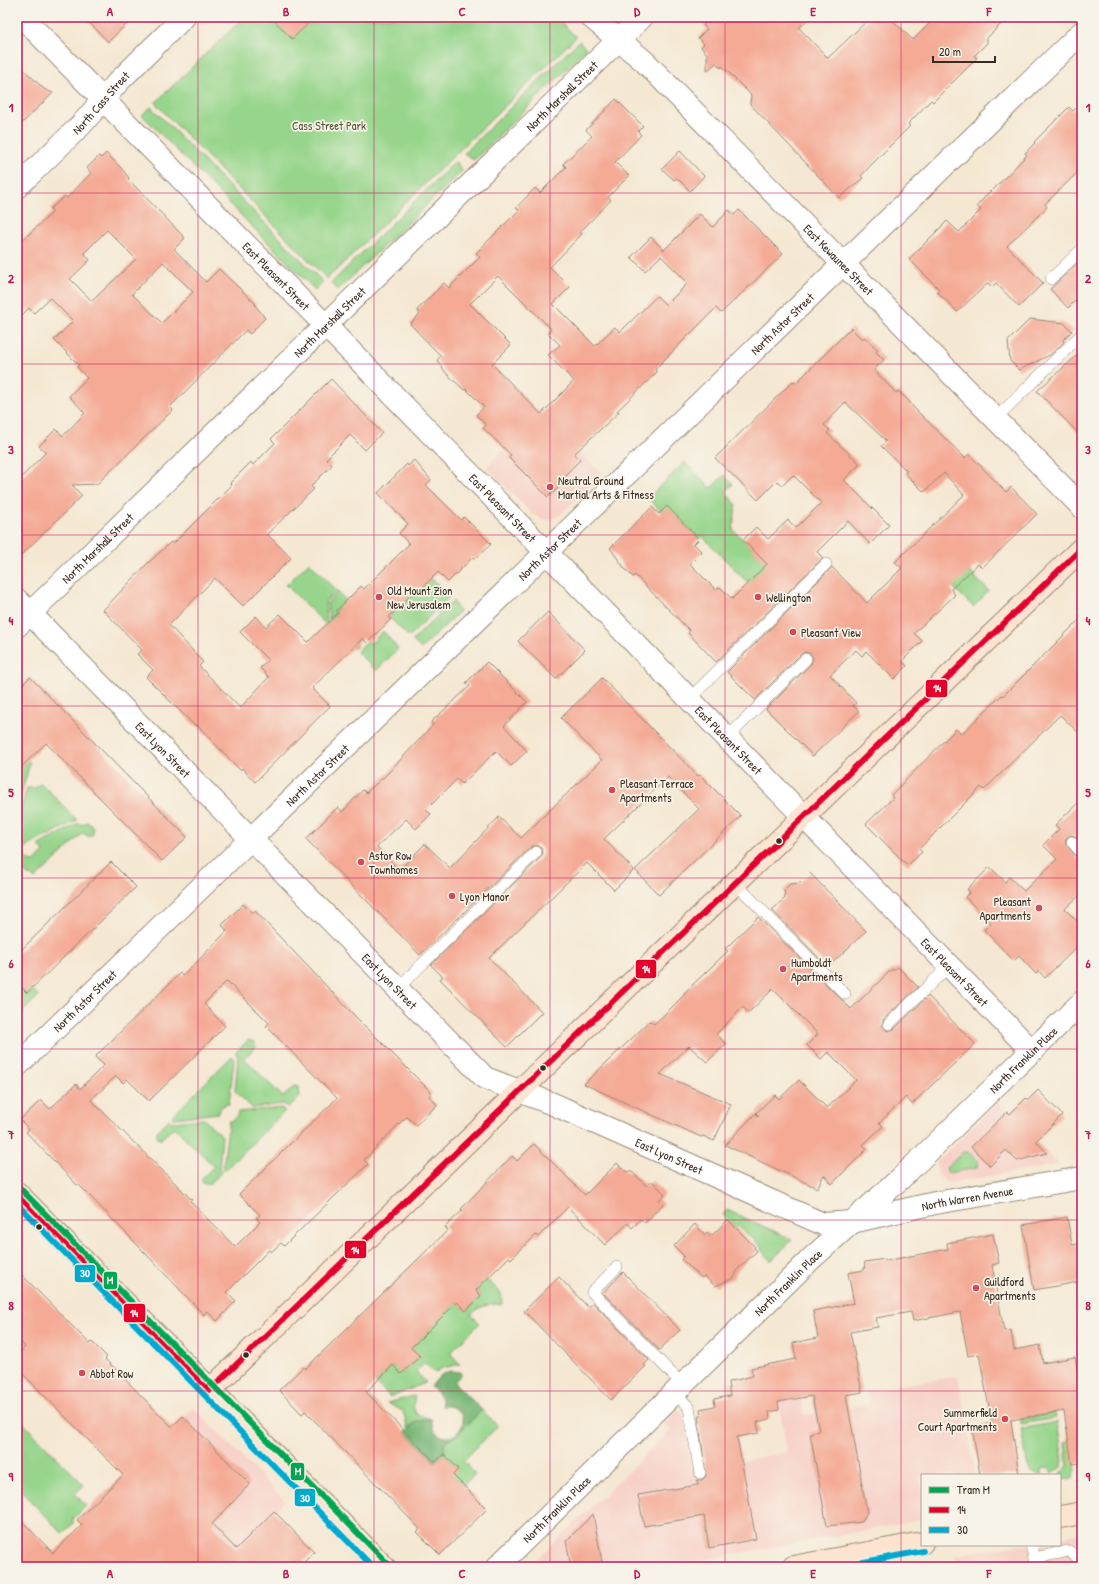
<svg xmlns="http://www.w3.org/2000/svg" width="1099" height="1584" font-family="'Patrick Hand',sans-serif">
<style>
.built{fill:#f7d1c8}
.green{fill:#96d58b;stroke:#688054}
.forest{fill:#78b677;stroke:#5a704a}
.building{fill:#f4aa95;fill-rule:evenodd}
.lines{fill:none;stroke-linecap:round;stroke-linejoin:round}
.lane-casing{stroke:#988978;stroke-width:12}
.street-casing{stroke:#988978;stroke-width:24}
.secondary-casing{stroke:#988978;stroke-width:24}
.lane{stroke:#fff;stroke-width:11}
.street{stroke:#fff;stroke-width:22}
.secondary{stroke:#fde4d0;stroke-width:22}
.bus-1-casing{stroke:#f7f3e8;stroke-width:9}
.bus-2-casing{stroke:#f7f3e8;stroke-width:9}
.bus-1{stroke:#e4002b;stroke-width:6}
.bus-2{stroke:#00a9ce;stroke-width:6}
.tram-1-casing{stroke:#f7f3e8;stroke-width:9}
.tram-1{stroke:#00a651;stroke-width:6}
.grid{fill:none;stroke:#c2185b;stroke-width:1;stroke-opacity:0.55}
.poi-dot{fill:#d1495b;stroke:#f7f3e8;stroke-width:1.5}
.bus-dot{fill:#3b2a1e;stroke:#f7f3e8;stroke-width:1.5}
.labels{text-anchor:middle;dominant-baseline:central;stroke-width:3.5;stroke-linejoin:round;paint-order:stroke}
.street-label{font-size:12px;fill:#3b2a1e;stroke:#f7f3e8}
.park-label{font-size:12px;fill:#525539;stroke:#f7f3e8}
.poi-label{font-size:12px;fill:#3b2a1e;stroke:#f7f3e8;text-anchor:start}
.line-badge{stroke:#f7f3e8;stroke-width:1.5}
.badge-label{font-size:11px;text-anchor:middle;font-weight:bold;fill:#fff}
.neatline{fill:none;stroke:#c2185b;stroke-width:1.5}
.grid-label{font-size:13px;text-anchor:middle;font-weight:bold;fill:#c2185b}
</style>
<rect width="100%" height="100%" fill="#f7f3e8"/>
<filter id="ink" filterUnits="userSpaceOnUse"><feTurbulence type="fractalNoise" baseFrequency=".025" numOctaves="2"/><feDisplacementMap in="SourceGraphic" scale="8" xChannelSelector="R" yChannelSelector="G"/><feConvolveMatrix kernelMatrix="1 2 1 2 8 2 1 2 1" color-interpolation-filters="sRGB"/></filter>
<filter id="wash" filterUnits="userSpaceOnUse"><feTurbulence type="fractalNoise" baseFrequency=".012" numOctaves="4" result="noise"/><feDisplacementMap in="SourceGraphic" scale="16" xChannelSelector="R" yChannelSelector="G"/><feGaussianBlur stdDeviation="0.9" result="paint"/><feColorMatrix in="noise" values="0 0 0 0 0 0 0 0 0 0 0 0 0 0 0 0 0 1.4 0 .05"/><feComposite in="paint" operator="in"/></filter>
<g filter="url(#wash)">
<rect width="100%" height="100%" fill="#f5e8d3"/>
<path class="built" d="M541,412L602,474L560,515L549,520H544L533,515L486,467Z
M998,1102L1059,1165L947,1183L938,1175L936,1163Z
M958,1376L976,1475H922V1520L664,1567H529L671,1430L664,1423L677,1410L683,1414L687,1422L697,1480L743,1471L742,1461L787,1452L777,1394L800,1391L804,1415L869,1404L867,1391Z
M193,1407L285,1501L218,1567H123L77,1520Z
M1082,1533V1567H958L955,1555L1014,1545H1060V1537Z"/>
<path class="green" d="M244,17H556L576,37L327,279L155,103Z
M579,41L587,49L474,160L464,153Z
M151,107L323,282L315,290L142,115Z
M456,161L462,171L338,290L331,283Z
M685,462L711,488L724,475L733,484L726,491L727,494L736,504L733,530L768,564L748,583L702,536L699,539L667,507L662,512L648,498Z
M922,556L963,565L989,591L973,607Z
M309,562L337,591L325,602L328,627L286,585Z
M429,576L449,597L409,637L389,617L415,591L417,593Z
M338,592L346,600L336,610V619L358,645L354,649L331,626L327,603Z
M453,601L459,612L421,649L413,641L414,639Z
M383,631L398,649L376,671L357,652L366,642L371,643Z
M17,749L30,763L17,808V771L27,761Z
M41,783L77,820L17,852V822L27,788H35Z
M87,822L93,827V834L89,837L83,833L35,879L22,871L18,874L17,873V857L23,854L26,860L34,862L44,852L39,845L79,823L82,825Z
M17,983L26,993L31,988L39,996L17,1017Z
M248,1040L255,1042L256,1047L244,1058L283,1097L295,1086L299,1087L300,1097L288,1108L284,1104L252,1108L235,1091L238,1056L235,1053Z
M232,1056L234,1059L229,1104H225L220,1109L219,1113L174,1118L172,1116Z
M282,1108L285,1111L225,1170L223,1167L229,1121H232L237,1116L238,1112Z
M169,1119L172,1122L204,1119L222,1136L219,1168L222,1172L211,1183H203L201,1179L214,1166L174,1127L161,1139L157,1137V1131Z
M963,1152H968L978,1161L977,1168L948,1173L946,1168Z
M727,1210L789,1238L792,1240L771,1261L762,1251L760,1245L738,1226L736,1228L723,1215Z
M485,1278L501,1293L502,1304C488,1304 481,1305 471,1315L480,1323L450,1353L460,1364L442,1368L435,1373L425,1363L416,1372L425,1381V1383L394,1396H389L376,1383L393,1365L402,1374L419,1357L411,1348L457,1302L466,1311L481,1296L473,1287Z
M414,1396L415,1397L413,1406L416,1414L431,1419L416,1422L408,1428L403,1411L387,1403Z
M482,1410L498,1426L463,1461L475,1474L461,1488L450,1477L458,1469L444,1454V1442L454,1438Z
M1055,1413L1056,1418L1021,1424V1419Z
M17,1417L84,1485L75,1494L86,1506L72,1520L74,1522L63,1534L17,1487Z
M1057,1422L1063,1460L1062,1466L1052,1474L1049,1468L1042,1469V1475L1032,1472L1028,1467L1021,1429Z
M1070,1441L1076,1469L1073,1473L1074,1478L1060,1480V1475L1067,1466L1065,1442Z"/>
<path class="forest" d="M450,1371L460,1372L462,1374L454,1382L482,1410L454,1438L444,1442V1454L435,1462L405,1432L416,1422L431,1419C432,1423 433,1428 435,1431C446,1444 462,1434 463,1421C461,1409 453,1405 442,1406C442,1397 438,1391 430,1387L441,1375Z"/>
<g id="blocks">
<path class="building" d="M84,17H134L108,42Z
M271,17H315L292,39Z
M711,17H810L799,28L828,58L871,17H889L913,40L936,17H1008L987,38V43L974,56L977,58L933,102L931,100L908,124L910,126L872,164L861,176L863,178L839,198L750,104L751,95L722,66L721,68L716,63L707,71V54L701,47L704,44L698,38L707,29L703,25Z
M17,63L44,89L53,93L17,128Z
M616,99L643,126L638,131L641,135L615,162L629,176L608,197L611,200L580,232L582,234L550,267L570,287L553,304L595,346L615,327L620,332L657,296L666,305L688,283L661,256L645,271L631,257L651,237L664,250L700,214L713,227L729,210L734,215L739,210L783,254L721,313L716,308L655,369L657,372L617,411L619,412L574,454L580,460L567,473L568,474L558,484L559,487L548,497L509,458L511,455L483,428L486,425L476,415L484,407L466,389L464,390L446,373L437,360L441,356L410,324L420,314L417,310L444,283L449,288L480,257L476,253L519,210L516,208L535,188L540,193L566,167L563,164L592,136L586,130ZM498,276L551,329L548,333L560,345L548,355L574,381L541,414L492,364L511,345L470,304Z
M1082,102V168L1045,204L1047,207L1007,246L1043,283L1019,307L996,283L992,287L988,283L957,312L937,291L939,289L909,259L947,221L959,232L981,210L977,206L990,191L991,192L1027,155L1025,153L1035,143L1034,142L1069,107L1073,111Z
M680,151L704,176L690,191L677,178L674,180L662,169Z
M106,153L122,169L129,178L128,179L185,238L174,249L206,282L219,269L256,304L255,305L265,318L250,334L246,330L170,407L173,410L97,484L72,485L82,496L17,559V482L46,452L39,446L56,429L63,436L85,413L69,396L87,378L77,367L79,365L54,340L73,321L50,298L34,313L29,308L17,320V245L53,212L50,209L65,196L67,198L91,173L87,168L99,156L101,158ZM107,230L136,259L92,301L70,279L90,260L84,253ZM163,262L193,292L162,323L132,294Z
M1082,259V294L1068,308L1050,289Z
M1030,319L1064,323L1072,331L1063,340L1064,342L1050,355L1019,370L1010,361L1008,341Z
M851,328L862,339L864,337L878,350L876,352L884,360L874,370L896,393L898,391L909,401L913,407L965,458L969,454L1006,492L1011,487L1037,514L982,568L978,564L951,589L955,595L914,633L922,641L902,661L907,666L894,679L866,651L862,656L856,650L830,675L856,703L853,706L859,711L813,756L766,709L811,664L813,658L811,654L805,652L801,654L755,700L727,672L832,567L867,603L902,568L895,562L964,495L944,473L924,492L905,473L907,471L881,446L886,441L845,402L824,425L830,430L827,433L860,464L844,480L889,525L870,544L848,521L817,552L823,558L716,662L688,633L690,631L635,575L633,577L625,569L610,548L652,507L659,514L667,506L699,539L694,544L702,552L690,564L716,590L720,587L732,599L767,564L743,540L756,527L768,539L788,520L796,528L821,503L793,475L783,485L777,481L758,500L715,458L793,381L797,382Z
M1082,351V437L1037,391Z
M331,379L382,433L365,450L350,435L326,459L332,465L311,486L314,489L267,534L291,558L243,606L215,578L169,625L203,662L199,666L240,708L269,677L260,668L268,660L240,632L256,616L266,627L280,614L308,642L338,613L336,611L361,586L364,589L409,544L399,533L408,524L378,493L407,464L408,466L414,460L431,480L426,485L461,520L464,517L491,544L475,559L473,557L448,582L438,572L417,593L415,591L389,617L391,619L367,643L363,638L312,688L330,706L255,782L242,768L240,770L196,724L195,726L146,677L153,670L137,654L142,650L103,610L148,563L171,542L173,544L232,485L230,483L251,462L253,465L275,443L271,439Z
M548,612L585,650L556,679L518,641Z
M1082,617V736L1060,715L984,790L981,787L919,849L922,852L908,865L904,862L866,824L893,798L891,795L956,729L961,734L1002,695L1003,696Z
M487,662L527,702L504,726L527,751L511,766L496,751L462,784L457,779L426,810L431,814L416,829L406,819L377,847L399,870L425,844L450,868L499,817L521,838L602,760L561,718L602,678L698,776L700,775L741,816L659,895L635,870L699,809L668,777L604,839L634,870L614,890L587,863L489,958L542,1012L507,1047L440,979L443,977L431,965L541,857L543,853L541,847L537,845L531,847L420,955L306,839L338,807L342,812L363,790L366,793L387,774L433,725L431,722L470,686L466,683Z
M30,677L187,837L162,861L46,743L17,771V690Z
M1082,799V843L1077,837L1071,835L1067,837L1065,843L1077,858L1082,860V893L1065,909L1082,926V942L1045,978L1039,971L1036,974L1019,956L1014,961L984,930L991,923L965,897L970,892L967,889L990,867L1005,882L1009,877L1024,891L1057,859L1043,845L1059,829L1055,825Z
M111,862L136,887L27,993L17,983V954Z
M810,873L866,931L828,967L772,910L785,898L784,890L790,884L800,883Z
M243,904L252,913L255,911L352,1013L432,1093L429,1096L437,1105L416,1125L407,1117L404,1119L364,1160L368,1164L295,1235L284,1246L281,1243L271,1252L269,1250L227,1292L236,1301L217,1321L207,1311L204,1315L126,1233L78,1184L77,1185L26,1132L29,1129L20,1120L41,1100L50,1109L76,1084L80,1089L104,1065L95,1057L180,973L183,976L227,931L222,925ZM227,981L269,1023L266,1026L337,1098L239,1194L260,1215L256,1218L260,1222L235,1247L190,1201L192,1200L91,1100L116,1076L123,1083L127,1079L149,1101L225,1026L204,1004Z
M758,917L851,1009L892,969L893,971L898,967L918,987L884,1019L882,1025L887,1031L894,1029L928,996L975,1044L912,1104L906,1097L879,1123L883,1126L863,1145L867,1149L832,1184L824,1175L817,1188L725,1145L755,1114L759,1116L756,1113L775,1095L779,1099L799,1080L827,1108L856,1080L828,1052L821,1059L807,1045L818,1034L773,989L748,1013L743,1007L716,1034L726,1044L707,1062L689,1046L660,1074L731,1104L714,1141L703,1136L701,1137L584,1084L650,1021L654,1024L667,1012L685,994L684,993L728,951L725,949Z
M1038,1090L1062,1115L1036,1141L1047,1153L1017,1161L1006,1150L990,1166L971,1147L1007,1112L1010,1114L1026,1098L1028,1100Z
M534,1144L585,1195L617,1163L625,1171L632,1172L647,1186L652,1181L665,1194L659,1200L663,1204L645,1223L641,1219L632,1228L628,1223L605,1245L568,1207L538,1237L536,1235L511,1259L509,1257L476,1290L481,1296L466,1311L457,1302L411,1348L420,1356L401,1374L393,1365L366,1392L435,1462L444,1454L458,1469L453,1475L487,1509L440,1555L417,1532L420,1529L305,1411L302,1414L279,1390L303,1367L305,1369L448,1230L445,1227L463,1210L461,1209L512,1156L517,1161Z
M1067,1217L1072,1245L1082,1243V1279L1079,1280V1282L1034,1290L1023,1225Z
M728,1220L755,1247L754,1248L757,1251L738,1269L734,1278L715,1286L704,1276L702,1278L681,1259L684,1256L674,1246L695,1224L705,1235L707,1232L711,1236Z
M993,1234L999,1263L992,1265L1004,1331L1011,1330L1014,1350L1040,1345L1043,1363L1075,1357L1082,1396V1463L1072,1464L1064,1411L1011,1420L1019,1475H980L972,1427L992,1423L979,1354L968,1356L960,1312L913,1321L911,1312L876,1318L878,1327L850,1332L862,1392L846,1395L867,1512L862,1522L827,1526L810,1433L819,1431L812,1396L778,1402L779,1410L769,1412L770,1419L757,1422L759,1433L737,1437L756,1539L709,1548L704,1516L644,1526L638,1495L698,1485L697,1480H702L706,1476L698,1416H701L700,1409L715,1406L714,1399L730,1396L728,1382L753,1376L751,1368L796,1359L793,1343L818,1338L813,1311L854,1303L848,1273L864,1270L865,1262L885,1259V1261L948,1249L947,1243Z
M17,1270L90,1344L92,1342L107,1357L105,1359L172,1427L183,1416L250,1484L212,1524L236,1549L274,1511L314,1552L299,1567H17V1516L53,1553L82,1525L77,1520L123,1475L17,1368V1355L25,1347L17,1338Z
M623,1272L680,1330L659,1350L603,1293Z
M559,1277L588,1307L593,1303L649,1360L644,1365L646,1366L611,1400L524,1311Z
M593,1514L603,1567H571L566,1541Z"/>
</g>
</g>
<g filter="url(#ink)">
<use href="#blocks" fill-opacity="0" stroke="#988978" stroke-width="1"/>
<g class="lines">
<g class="lane-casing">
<path id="lane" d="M1051,279L1082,249
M995,419L1082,334
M689,699L826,564
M727,738L806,659
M1072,842L1082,853
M735,883L845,994
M398,988L536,852
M889,1024L949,966
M617,1267L592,1292L683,1385
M674,1393L689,1407L700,1473
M1031,1545L1034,1558
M1036,1567L1034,1558L1069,1551L1082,1561"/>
</g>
<g class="street-casing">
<g id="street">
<path id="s1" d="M22,17L325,325L1032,1051"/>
<path id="s2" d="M591,17L644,61L1082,507"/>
<path id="s3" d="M17,187L81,125L119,81L184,17"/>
<path id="s4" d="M17,600L485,1078L553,1104L823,1224L852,1222L935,1203L1082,1178"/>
<path id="s5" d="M17,626L642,17"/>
<path id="s6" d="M17,1066L1082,32"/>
<path id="s7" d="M497,1567L812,1258L901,1178L1082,1002"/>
</g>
</g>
<g class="secondary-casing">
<path id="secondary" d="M17,1193L384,1567
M210,1390L1082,548
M1060,1517L1082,1513
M793,1567L922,1543"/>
</g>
<use href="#lane" class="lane"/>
<use href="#street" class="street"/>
<use href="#secondary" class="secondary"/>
<g class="bus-1-casing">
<path id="bus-1" d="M17,1193L210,1390
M210,1390L1082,548"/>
</g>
<g class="bus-2-casing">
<path id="bus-2" d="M17,1204L373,1567
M837,1567L923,1551"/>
</g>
<use href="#bus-1" class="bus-1"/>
<use href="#bus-2" class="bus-2"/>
<g class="tram-1-casing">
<path id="tram-1" d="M17,1185L391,1567"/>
</g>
<use href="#tram-1" class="tram-1"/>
</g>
</g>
<path class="grid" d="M198,17V1567M374,17V1567M550,17V1567M725,17V1567M901,17V1567M17,193H1082M17,364H1082M17,535H1082M17,706H1082M17,878H1082M17,1049H1082M17,1220H1082M17,1391H1082"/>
<g class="poi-dot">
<circle cx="550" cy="487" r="4"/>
<circle cx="379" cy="597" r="4"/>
<circle cx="758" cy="597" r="4"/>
<circle cx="793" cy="632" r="4"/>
<circle cx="612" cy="790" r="4"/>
<circle cx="361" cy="862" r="4"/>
<circle cx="452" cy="896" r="4"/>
<circle cx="1039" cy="908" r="4"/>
<circle cx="783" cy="969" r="4"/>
<circle cx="976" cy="1288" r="4"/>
<circle cx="82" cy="1373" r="4"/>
<circle cx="1005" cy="1419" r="4"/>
</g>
<g class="bus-dot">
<circle cx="779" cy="841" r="3.5"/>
<circle cx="543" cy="1068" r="3.5"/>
<circle cx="39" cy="1227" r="3.5"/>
<circle cx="246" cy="1355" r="3.5"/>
</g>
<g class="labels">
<g class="street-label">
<text stroke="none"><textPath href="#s5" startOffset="760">North Marshall Street</textPath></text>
<text stroke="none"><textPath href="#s3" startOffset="119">North Cass Street</textPath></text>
<text stroke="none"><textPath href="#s2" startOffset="347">East Kewaunee Street</textPath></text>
<text stroke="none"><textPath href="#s1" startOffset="363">East Pleasant Street</textPath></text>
<text stroke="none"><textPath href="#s5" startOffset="436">North Marshall Street</textPath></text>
<text stroke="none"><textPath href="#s6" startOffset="1066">North Astor Street</textPath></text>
<text stroke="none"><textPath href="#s1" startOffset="687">East Pleasant Street</textPath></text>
<text stroke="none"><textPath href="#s5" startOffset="112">North Marshall Street</textPath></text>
<text stroke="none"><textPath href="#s6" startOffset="742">North Astor Street</textPath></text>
<text stroke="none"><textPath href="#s1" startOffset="1011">East Pleasant Street</textPath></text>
<text stroke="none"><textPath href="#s4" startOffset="209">East Lyon Street</textPath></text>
<text stroke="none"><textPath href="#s6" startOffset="418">North Astor Street</textPath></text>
<text stroke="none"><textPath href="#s1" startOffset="1335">East Pleasant Street</textPath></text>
<text stroke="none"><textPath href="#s4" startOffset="533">East Lyon Street</textPath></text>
<text stroke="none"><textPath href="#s6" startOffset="94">North Astor Street</textPath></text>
<text stroke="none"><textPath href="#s7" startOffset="731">North Franklin Place</textPath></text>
<text stroke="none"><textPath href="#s4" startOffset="869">East Lyon Street</textPath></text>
<text stroke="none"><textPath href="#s4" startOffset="1184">North Warren Avenue</textPath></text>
<text stroke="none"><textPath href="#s7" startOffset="407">North Franklin Place</textPath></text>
<text stroke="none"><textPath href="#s7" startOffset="83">North Franklin Place</textPath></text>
</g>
<g class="park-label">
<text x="329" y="125">Cass Street Park</text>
</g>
<g class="poi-label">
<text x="558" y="480">Neutral Ground<tspan x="558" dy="14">Martial Arts &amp; Fitness</tspan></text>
<text x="387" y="590">Old Mount Zion<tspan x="387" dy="14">New Jerusalem</tspan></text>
<text x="766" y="597">Wellington</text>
<text x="801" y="632">Pleasant View</text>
<text x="620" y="783">Pleasant Terrace<tspan x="620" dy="14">Apartments</tspan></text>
<text x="369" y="855">Astor Row<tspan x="369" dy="14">Townhomes</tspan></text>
<text x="460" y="896">Lyon Manor</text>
<text x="1031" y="901" text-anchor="end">Pleasant<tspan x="1031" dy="14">Apartments</tspan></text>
<text x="791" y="962">Humboldt<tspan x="791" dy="14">Apartments</tspan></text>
<text x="984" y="1281">Guildford<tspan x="984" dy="14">Apartments</tspan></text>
<text x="90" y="1373">Abbot Row</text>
<text x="997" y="1412" text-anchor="end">Summerfield<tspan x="997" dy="14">Court Apartments</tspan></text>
</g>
</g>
<g class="line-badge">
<rect x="925" y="679" width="23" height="19" rx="4" fill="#e4002b"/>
<rect x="635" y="959" width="22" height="20" rx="4" fill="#e4002b"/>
<rect x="344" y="1240" width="23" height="19" rx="4" fill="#e4002b"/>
<rect x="74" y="1264" width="22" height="19" rx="4" fill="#00a9ce"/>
<rect x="103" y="1271" width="15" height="19" rx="4" fill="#00a651"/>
<rect x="123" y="1303" width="23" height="20" rx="4" fill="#e4002b"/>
<rect x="290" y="1462" width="15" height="19" rx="4" fill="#00a651"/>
<rect x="294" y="1488" width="22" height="19" rx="4" fill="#00a9ce"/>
</g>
<g class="badge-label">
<text x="937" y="692">14</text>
<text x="646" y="973">14</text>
<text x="355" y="1254">14</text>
<text x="85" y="1277">30</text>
<text x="110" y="1284">M</text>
<text x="134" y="1317">14</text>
<text x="298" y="1475">M</text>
<text x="305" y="1502">30</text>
</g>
<rect width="1099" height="1584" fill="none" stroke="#f7f3e8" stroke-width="44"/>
<rect x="921" y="1474" width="140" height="72" fill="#f7f3e8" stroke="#aca397"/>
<rect x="929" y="1487" width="20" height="6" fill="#00a651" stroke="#aca397"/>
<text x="957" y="1494" font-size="12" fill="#3b2a1e">Tram M</text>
<rect x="929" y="1507" width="20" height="6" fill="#e4002b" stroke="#aca397"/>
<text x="957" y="1514" font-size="12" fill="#3b2a1e">14</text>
<rect x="929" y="1527" width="20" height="6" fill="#00a9ce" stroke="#aca397"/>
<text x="957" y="1534" font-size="12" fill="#3b2a1e">30</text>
<path d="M933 56v6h62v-6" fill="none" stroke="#3b2a1e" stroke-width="2"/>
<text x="939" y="56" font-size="12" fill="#3b2a1e" stroke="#f7f3e8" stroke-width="3" paint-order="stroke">20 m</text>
<rect x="22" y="22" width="1055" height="1540" class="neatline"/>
<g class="grid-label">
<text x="110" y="16">A</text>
<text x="286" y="16">B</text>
<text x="462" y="16">C</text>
<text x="637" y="16">D</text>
<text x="813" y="16">E</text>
<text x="989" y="16">F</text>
<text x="11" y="112">1</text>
<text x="1088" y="112">1</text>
<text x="11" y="283">2</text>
<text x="1088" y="283">2</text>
<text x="11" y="454">3</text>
<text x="1088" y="454">3</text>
<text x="11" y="625">4</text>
<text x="1088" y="625">4</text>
<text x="11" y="797">5</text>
<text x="1088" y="797">5</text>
<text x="11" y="968">6</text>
<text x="1088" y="968">6</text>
<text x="11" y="1139">7</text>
<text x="1088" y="1139">7</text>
<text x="11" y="1310">8</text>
<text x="1088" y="1310">8</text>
<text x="11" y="1481">9</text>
<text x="1088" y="1481">9</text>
<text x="110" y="1578">A</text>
<text x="286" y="1578">B</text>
<text x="462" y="1578">C</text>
<text x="637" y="1578">D</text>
<text x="813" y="1578">E</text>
<text x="989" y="1578">F</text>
</g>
</svg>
